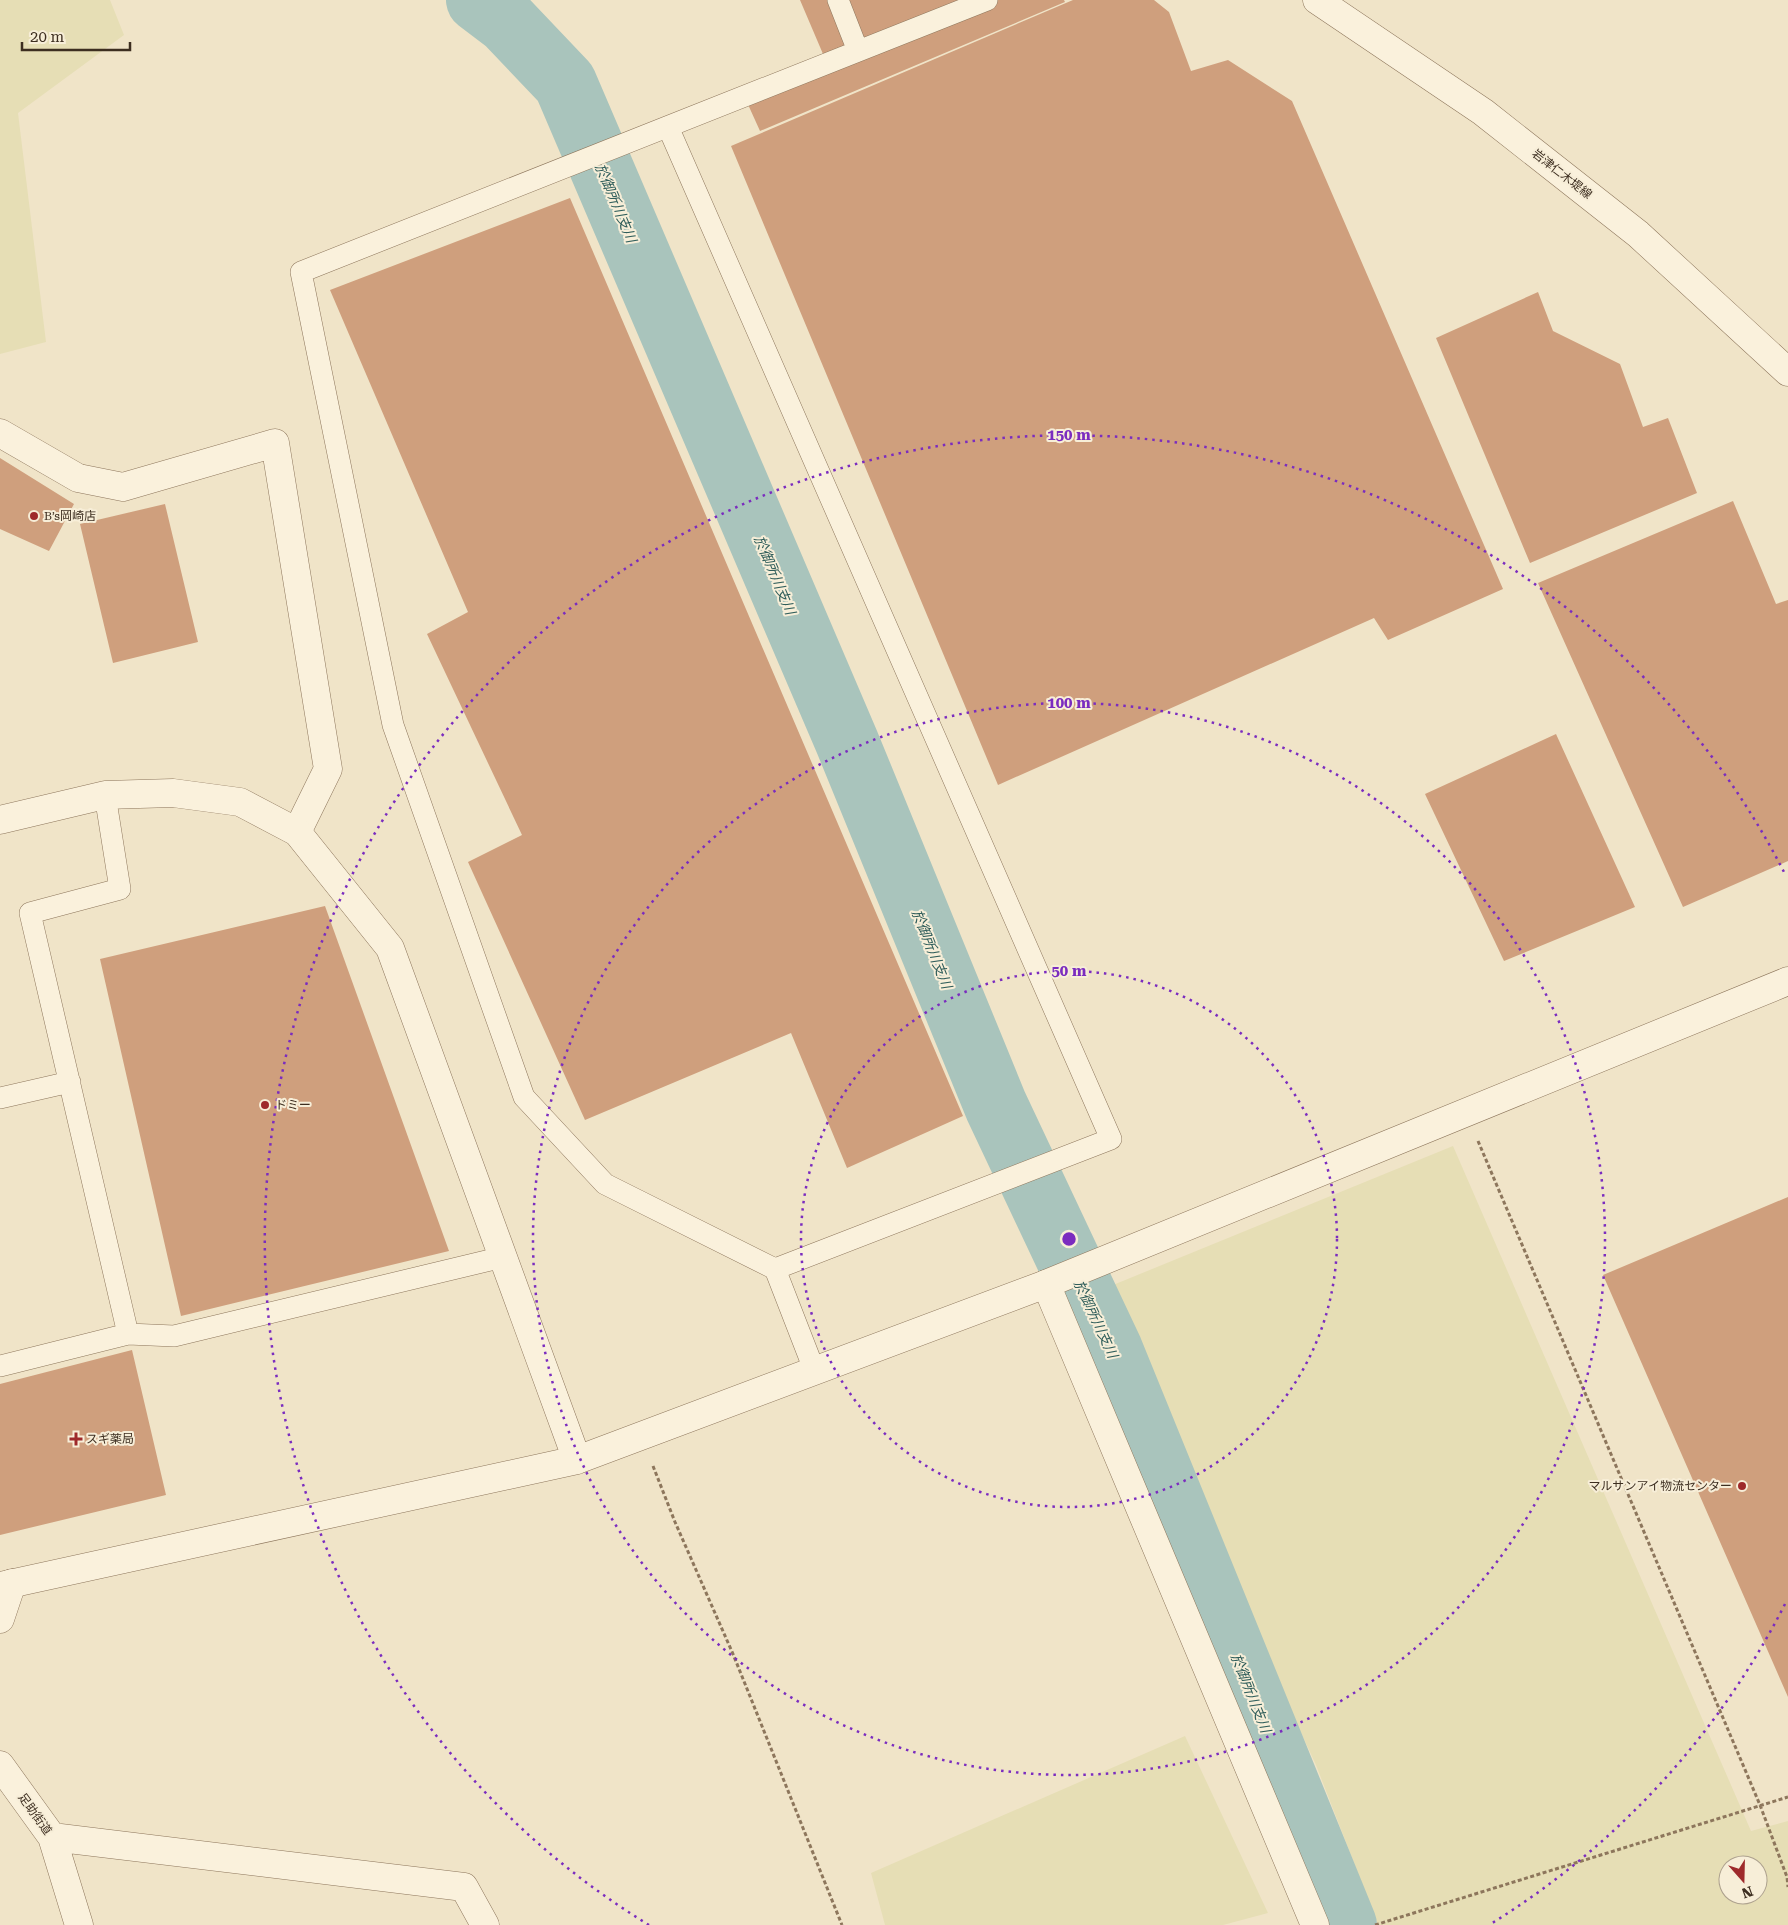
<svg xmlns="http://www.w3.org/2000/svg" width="1788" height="1925" font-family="'Roboto Serif','Noto Sans JP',serif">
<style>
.farmland{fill:#e6deb5;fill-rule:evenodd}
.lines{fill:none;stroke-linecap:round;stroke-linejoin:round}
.river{stroke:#a9c4bc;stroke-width:64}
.building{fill:#cf9f7d}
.service-casing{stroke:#8d765c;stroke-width:22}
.minor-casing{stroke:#8d765c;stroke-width:29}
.tertiary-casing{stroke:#8d765c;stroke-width:29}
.path{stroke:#8d765c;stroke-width:3;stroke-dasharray:4 2.5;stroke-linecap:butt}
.service{stroke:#faf1dc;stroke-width:21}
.minor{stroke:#faf1dc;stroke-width:28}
.tertiary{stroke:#faf1dc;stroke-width:28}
.ring{fill:none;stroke:#7b2cbf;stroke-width:2.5;stroke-dasharray:2.5 5}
.poi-dot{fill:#9e2a2b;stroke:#f7eed8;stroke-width:2}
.labels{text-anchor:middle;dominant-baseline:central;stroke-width:4;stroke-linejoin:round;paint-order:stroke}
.street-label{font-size:12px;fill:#3d2e20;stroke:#f7eed8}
.poi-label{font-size:12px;fill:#3d2e20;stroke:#f7eed8;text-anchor:start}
.water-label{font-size:14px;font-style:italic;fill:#2f5d5a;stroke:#f7eed8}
.centre{fill:#7b2cbf;stroke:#f7eed8;stroke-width:2.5}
.ring-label{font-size:15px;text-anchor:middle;font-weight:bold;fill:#7b2cbf;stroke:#f7eed8;stroke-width:4;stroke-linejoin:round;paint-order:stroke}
</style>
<rect width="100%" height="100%" fill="#f0e4c8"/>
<path class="farmland" d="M0,0H110L124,35L18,113L46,342L0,354Z
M1453,1146L1751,1831L1788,1821V1925H1378L1316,1765L1282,1692L1185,1459L1163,1411L1113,1285ZM1728,1865H1758V1895H1728Z
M1185,1736L1268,1913L1223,1925H885L871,1873Z"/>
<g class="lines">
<path class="river" d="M478,0L507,22L565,83L847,742L996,1106L1111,1350L1345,1925"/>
</g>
<path class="building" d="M800,0H1064L1065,2L760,131L741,89L823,54Z
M1073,0H1154L1169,12L1191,71L1228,60L1292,101L1503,589L1388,640L1374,618L998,785L731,146Z
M570,198L963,1116L847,1168L791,1033L585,1120L468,862L522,835L427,634L468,612L330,290Z
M1538,292L1553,331L1620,364L1643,427L1668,418L1697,493L1530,563L1436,338Z
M0,458L74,504L49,551L0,529Z
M1733,501L1776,604L1788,600V861L1683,907L1538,583Z
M165,504L198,642L113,663L80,524Z
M1556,734L1635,907L1504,961L1425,794Z
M325,906L449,1251L181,1316L100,959Z
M1788,1197V1697L1603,1275Z
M132,1350L166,1495L0,1535V1384Z"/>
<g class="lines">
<g class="service-casing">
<path id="service" d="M838,0L858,51
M668,127L1111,1139L775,1269
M105,795L120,889L30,913L128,1334L174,1336L503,1257
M0,1098L70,1082
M0,1366L128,1334
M815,1372L775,1269L605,1184L524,1097L393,725L301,272L987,0"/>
</g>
<g class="minor-casing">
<path id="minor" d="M1317,0L1483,112L1638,234L1788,372
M0,433L78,478L123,487L275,443L328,769L297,832
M0,1619L12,1583
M0,1765L52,1837L79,1925
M52,1837L464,1887L485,1925
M1315,1925L1046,1284L1788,981"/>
</g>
<g class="tertiary-casing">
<path id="tertiary" d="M0,820L105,795L173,793L240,802L297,832L390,948L577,1460
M0,1586L577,1460L1046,1284"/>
</g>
<path class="path" d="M1478,1141L1760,1805L1787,1877L1788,1887
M653,1466L675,1522L733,1654L842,1925
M1375,1925L1788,1797"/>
<use href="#service" class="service"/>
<use href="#minor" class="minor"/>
<use href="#tertiary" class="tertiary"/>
</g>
<g class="ring">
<circle cx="1069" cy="1239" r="268"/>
<circle cx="1069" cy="1239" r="536"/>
<path d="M1785 1604A804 804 0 0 1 1489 1925M649 1925A804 804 0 1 1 1785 874"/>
</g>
<g class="poi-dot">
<circle cx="34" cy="516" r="5"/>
<circle cx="265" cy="1105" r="5"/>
<path d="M73.5 1431.5h5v5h5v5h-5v5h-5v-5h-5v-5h5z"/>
<circle cx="1742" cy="1486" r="5"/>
</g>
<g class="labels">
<g class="street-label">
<text transform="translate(1562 174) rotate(38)">岩津仁木堤線</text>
<text transform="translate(35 1814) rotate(54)">足助街道</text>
</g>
<g class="poi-label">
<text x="44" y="516">B’s岡崎店</text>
<text x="275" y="1105">ドミー</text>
<text x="86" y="1439">スギ薬局</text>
<text x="1732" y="1486" text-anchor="end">マルサンアイ物流センター</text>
</g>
<g class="water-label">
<text transform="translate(616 203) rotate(67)">於御所川支川</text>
<text transform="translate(775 575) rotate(67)">於御所川支川</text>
<text transform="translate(932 949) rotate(68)">於御所川支川</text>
<text transform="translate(1096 1319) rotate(65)">於御所川支川</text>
<text transform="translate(1251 1693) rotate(68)">於御所川支川</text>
</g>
</g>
<circle cx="1069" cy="1239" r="8" class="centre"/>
<g class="ring-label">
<text x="1069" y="440">150 m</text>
<text x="1069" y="708">100 m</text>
<text x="1069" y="976">50 m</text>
</g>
<g transform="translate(1743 1880) rotate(160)"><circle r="24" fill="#f7eed8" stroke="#ada18e"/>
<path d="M0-4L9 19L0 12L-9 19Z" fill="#9e2a2b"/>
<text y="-8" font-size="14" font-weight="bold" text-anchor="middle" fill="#3d2e20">N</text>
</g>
<path d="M22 42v8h108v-8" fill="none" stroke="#3d2e20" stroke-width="2.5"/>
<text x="30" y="42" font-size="15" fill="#3d2e20" stroke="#f7eed8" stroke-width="4" paint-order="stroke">20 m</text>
</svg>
